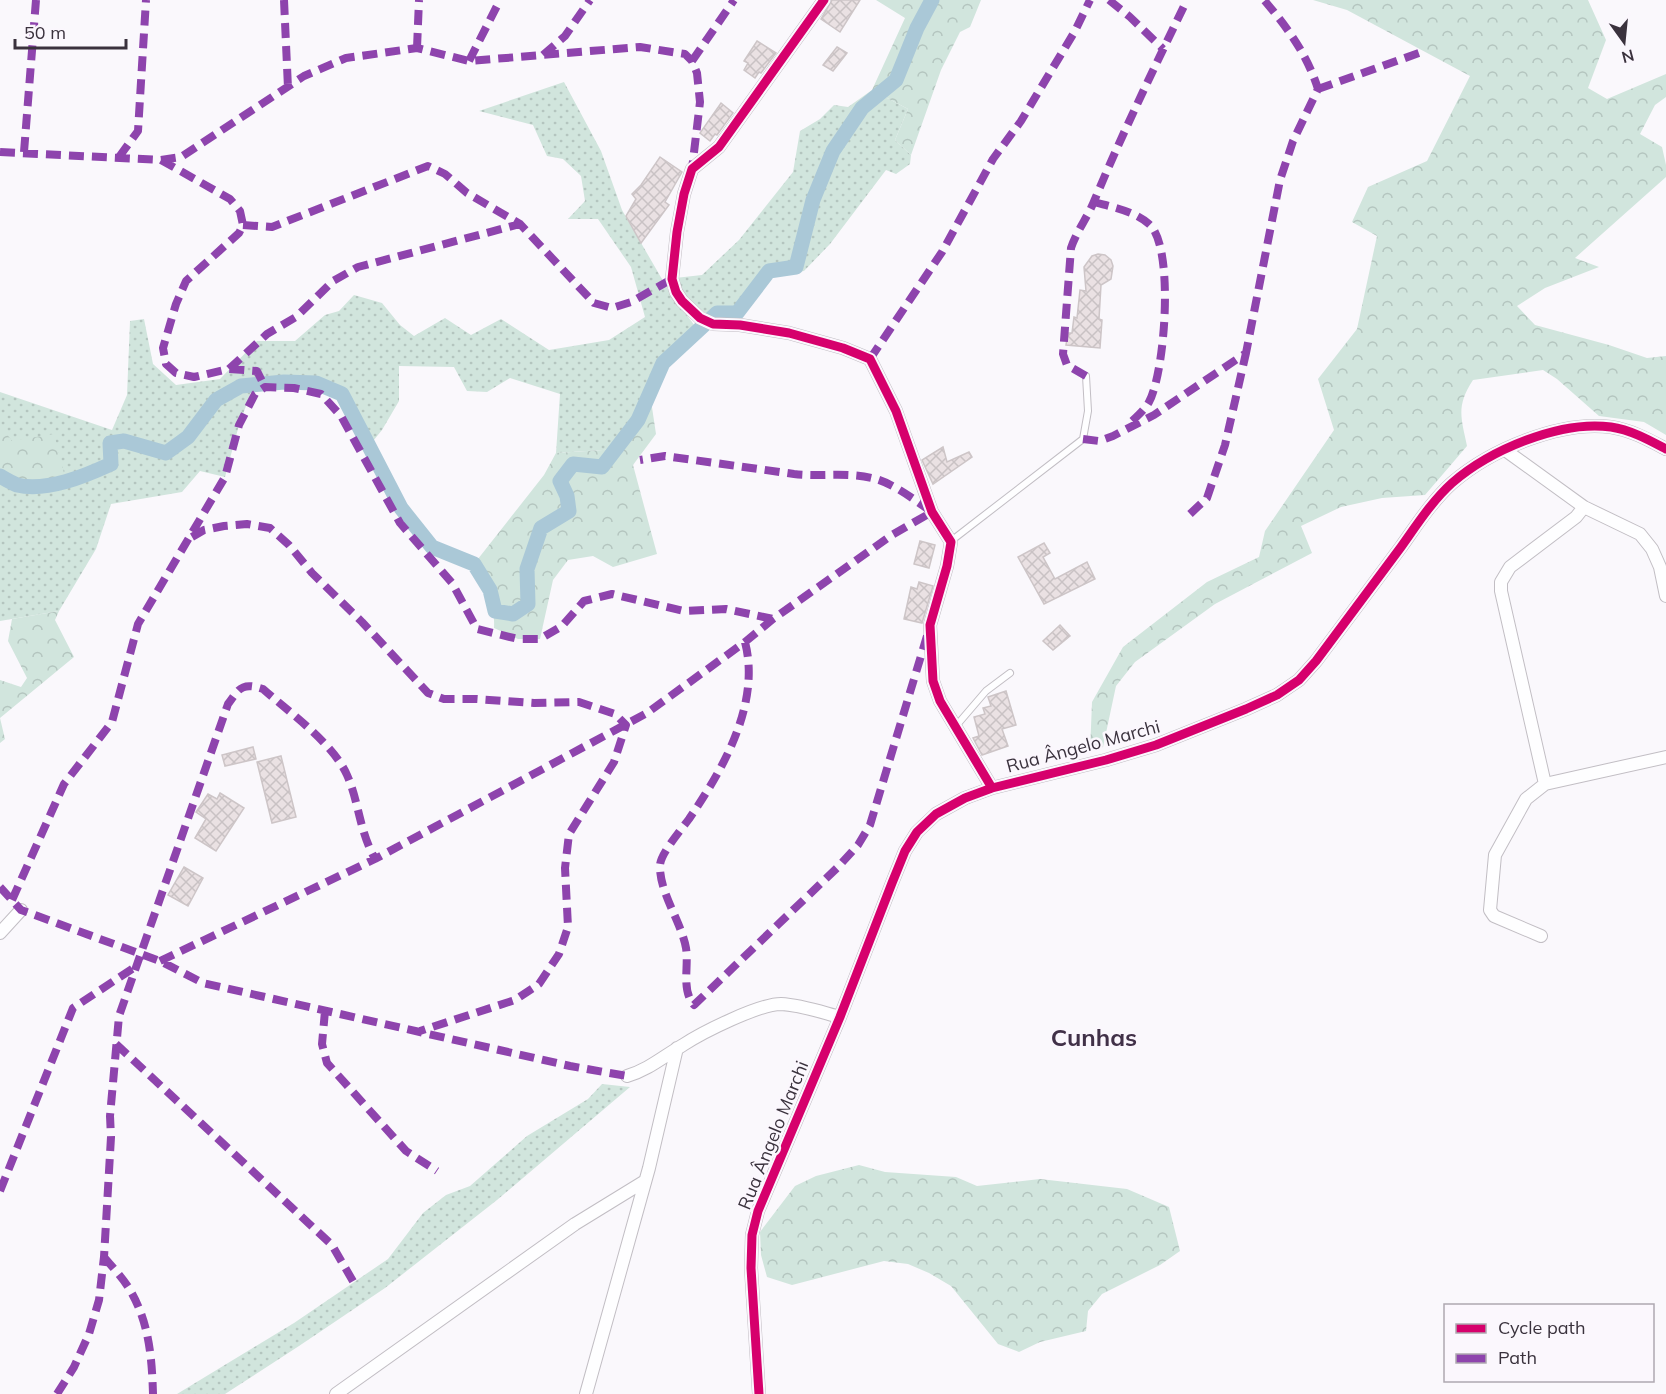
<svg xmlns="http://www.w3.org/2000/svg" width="1666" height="1394" font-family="Mulish,sans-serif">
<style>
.grass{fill:url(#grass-dots)}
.forest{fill:url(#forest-crowns)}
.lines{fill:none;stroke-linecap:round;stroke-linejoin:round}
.canal{stroke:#aac8d7;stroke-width:15}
.building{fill:url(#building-cross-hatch);stroke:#cdc5c7;stroke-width:1.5}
.service-casing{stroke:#c2bec4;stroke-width:8}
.minor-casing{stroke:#c2bec4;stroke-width:14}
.service{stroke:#fefeff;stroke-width:6}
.minor{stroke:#fefeff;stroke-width:12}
.quiet{stroke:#8e44ad;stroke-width:8;stroke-dasharray:15 8;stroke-linecap:butt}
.cycleway-casing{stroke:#fbf7fd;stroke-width:13}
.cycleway{stroke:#d6006c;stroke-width:9}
.labels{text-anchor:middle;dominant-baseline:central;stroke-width:5;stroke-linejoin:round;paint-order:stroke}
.street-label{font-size:18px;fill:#3a323d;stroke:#fbf7fd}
.district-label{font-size:24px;font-weight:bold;fill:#413148;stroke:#fbf7fd}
</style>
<defs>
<pattern id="grass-dots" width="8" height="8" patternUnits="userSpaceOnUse" patternTransform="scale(1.5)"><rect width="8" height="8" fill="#d1e5dd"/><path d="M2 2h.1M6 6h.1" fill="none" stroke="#b4c5bf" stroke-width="1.8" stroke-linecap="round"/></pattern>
<pattern id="forest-crowns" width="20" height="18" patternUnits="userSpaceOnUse" patternTransform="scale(1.5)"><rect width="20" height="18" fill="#d1e5dd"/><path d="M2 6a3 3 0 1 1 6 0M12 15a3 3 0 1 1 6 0" fill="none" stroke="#b4c5bf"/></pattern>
<pattern id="building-cross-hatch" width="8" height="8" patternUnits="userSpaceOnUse" patternTransform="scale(1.5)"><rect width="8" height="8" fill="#eae1e3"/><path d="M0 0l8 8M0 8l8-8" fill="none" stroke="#c9c2c4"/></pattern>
</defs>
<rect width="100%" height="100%" fill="#faf8fc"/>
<path class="grass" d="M564,82L601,151L622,210L670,293L698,330L663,363L638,420L618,449L556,453L560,394L510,378L487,392L467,391L454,367L399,366V401L382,430L369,446L342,394L316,383L254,384L239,425L225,477L200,471L182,492L111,504L96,549L59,611L0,621V392L112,430L127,395L130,321L144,319L153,364L176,385L220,379L257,341H295L325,315L339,311L354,295L382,303L400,325L414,336L445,318L471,335L501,319L549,350L609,340L645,317L631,267L598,219H568L585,201L581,176L563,159L547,156L533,125L479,111Z
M872,90L908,109L895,140L911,155L910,164L896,174L886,170L830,244L804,271L771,277L735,325L711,318L682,294L675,278L702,275L739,240L793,172L800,131L820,119L834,105L848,107Z
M602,1084L630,1087L497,1200L385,1288L299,1346L225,1394H177L294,1323L388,1259L423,1213L446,1195L470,1186L527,1136L588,1099Z"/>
<path class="forest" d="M876,0H981L970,27L960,32L941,70L911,155L895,140L908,109L872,90L905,18Z
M1313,0H1588L1606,40L1588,88L1607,99L1666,74V97L1655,105L1640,134L1662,147L1666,165V177L1575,258L1599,267L1545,288L1517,306L1535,325L1609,345L1647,358L1666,356V435L1644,422L1599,416L1557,379L1543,370L1473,380C1456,406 1461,417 1467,446L1425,495L1382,498L1341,507L1301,526L1312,553L1215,604L1135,662L1116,686L1103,747L1090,752L1092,702L1123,647L1207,582L1259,557L1265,531L1334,430L1318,379L1357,329L1377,236L1352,222L1368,187L1427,161L1470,76L1347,10Z
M650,394L656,434L633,465L657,554L613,567L593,556L568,560L553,580L540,639H518L494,628C495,600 488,587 474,564L544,475L556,453L618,449L638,420Z
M0,425L12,441L54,434L66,481L41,485H17L0,476Z
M59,611L55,620L74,657L0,718L5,739L0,743V680L21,687L27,678L8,641L12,619Z
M859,1165L885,1172L956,1177L977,1186L1040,1179L1127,1189L1169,1207L1180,1251L1160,1265L1102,1294L1088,1311L1086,1331L1040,1342L1019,1352L998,1344L951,1286L929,1273L908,1264L884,1261L792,1285L767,1277L761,1255L760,1232L795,1186L816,1176Z"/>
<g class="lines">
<path class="canal" d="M0,476C5,479 12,483 17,485C47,492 85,476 111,464L110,443L124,441L166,453L188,437L216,400L241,386L284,382L316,383L342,394L401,508L432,547L474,564L490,590L495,611L513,614L528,604L527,569L541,528L569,511L567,496L560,481L573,464L602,467L638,420L663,363L717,313H737L769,271L796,267L813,200L833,151L862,108L896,80L917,28L932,0"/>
</g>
<path class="building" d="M832,0H860L840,32L821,19Z
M757,41L776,53L761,73L759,72L755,78L744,70L748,63L744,61Z
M837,47L847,53L833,71L823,65Z
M721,103L733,113L717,135L715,134L710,141L700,133Z
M660,157L682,172L665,202L669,205L641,243L626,216L636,199L632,194L641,185Z
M1098,254L1105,255L1111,260L1113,266L1111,279L1101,285L1099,319L1102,320L1100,348L1066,345L1068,333H1072L1074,317L1077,318L1080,290L1086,291L1084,267L1092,256Z
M943,447L947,462L969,452L972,457L933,484L922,460Z
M920,541L935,545L929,568L914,564Z
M1044,543L1050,553L1043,557L1055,579L1087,562L1095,579L1044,604L1018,557Z
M919,582L933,586L922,623L904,619L911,587L917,589Z
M1060,625L1070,636L1053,650L1043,641Z
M1006,691L1016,725L1002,729L1008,746L982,755L973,738L979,736L974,717L985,714L983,708L991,706L988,697Z
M253,747L256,759L225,766L222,755Z
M281,756L296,817L272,823L257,762Z
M220,793L244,808L216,851L195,838L206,819L196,812L208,794L217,799Z
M184,867L203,878L188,906L168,895Z"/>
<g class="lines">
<g class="service-casing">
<path id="service" d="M951,541L1083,439L1088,411L1086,376
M956,726L986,691L1010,673"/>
</g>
<g class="minor-casing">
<path id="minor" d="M824,0L719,147L692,169L684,194L677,232L672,279L676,292L682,301L700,318L713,324L740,325L789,333L843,348L870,359L896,411L932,512L951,542L947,566L930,625L933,681L940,701L992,788
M1505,450L1584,507L1640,534L1652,549L1660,567L1666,596
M1545,784L1666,757
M0,933L21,910
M1541,936L1494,916L1490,910L1495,855L1526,799L1545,784L1501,591V582L1510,567L1576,517L1584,507
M627,1076C648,1070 664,1056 683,1045C703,1032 759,1004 781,1004C801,1005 821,1012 840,1017
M336,1394L575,1224L645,1181
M586,1394L649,1168L677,1048
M759,1394L751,1268L752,1235L758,1211L840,1017L892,883L905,851L917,832L936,814L965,798L992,788L1106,760L1156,745L1246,709L1277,695L1299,680L1316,661C1344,623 1373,585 1401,547C1416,526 1432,501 1452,483C1490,450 1560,420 1611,427C1631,430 1649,440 1666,449"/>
</g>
<use href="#service" class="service"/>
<use href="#minor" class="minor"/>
<path class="quiet" d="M284,0L288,88
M1109,0L1130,17L1163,49
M417,48L419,0
M543,55L565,36L590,0
M469,61L500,0
M692,61L734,0
M1318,89L1419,53
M0,152L161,160L181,157L304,76L346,58L417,48L469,61L640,47L685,54L692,61L697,73L700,102L692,169
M24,152L36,0
M119,157L138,131L146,0
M161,160L230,199L240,211L243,225L239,233L186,281L176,304L163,348L166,364L176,373L194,377L229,369L257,371L265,387
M1094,202C1112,207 1134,211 1149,224C1175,246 1165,373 1149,402C1144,411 1134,419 1127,426
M243,225L272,227L428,166L445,174L467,193L520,224L594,303L612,308L631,302L672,279
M870,359L942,252L993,159L1021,121L1075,31L1090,0
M229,369L267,334L296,317L333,281L358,267L520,224
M1086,376L1067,365L1063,354L1071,248C1077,230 1088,217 1095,199C1123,132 1155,66 1187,0
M1083,439L1099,441L1113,436L1154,415L1246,353L1280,180L1293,141L1318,89C1307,54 1287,27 1264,0
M1190,514L1207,498L1225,445L1246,353
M192,537L204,530L224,526L247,524L270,528L289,545L312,573L362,622L428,693L444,699H476L534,703L579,702L615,714L626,725L614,762L569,834L565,868L568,927L559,954L539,984L515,1000L420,1031
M745,642C761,704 723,769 689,819C681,830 661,853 660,865C659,892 681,921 686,948C689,967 681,990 694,1005L838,867L858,845L870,825L927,636
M0,887L21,910L160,961L203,983L570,1066L627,1076
M12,900L64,784L112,722L138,624L225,477L239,425L255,394L265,387L294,388L321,394L341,416L400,523L452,583L477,629L518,639H540L562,626L584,601L612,594L684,611L726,609L773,619
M160,961L375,859L647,713L745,642L773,619L892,535L932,512C916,501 892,482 872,478C846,472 820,477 794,474L665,456L640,460
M325,1011L322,1044L327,1063L406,1151L437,1171
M116,1044L332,1245L354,1283
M0,1191L73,1008L135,967
M104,1257C113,1268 123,1278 130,1290C149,1322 152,1358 153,1394
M57,1394L74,1367L89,1334L99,1300L104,1257L111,1137L110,1116L119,1016L228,704C240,688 241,682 263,689C289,712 333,743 347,775C359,802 359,830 375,859"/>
<g class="cycleway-casing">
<path id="cycleway" d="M824,0L719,147L692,169L684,194L677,232L672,279L676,292L682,301L700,318L713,324L740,325L789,333L843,348L870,359L896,411L932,512L951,542L947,566L930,625L933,681L940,701L992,788
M759,1394L751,1268L752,1235L758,1211L840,1017L892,883L905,851L917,832L936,814L965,798L992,788L1106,760L1156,745L1246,709L1277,695L1299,680L1316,661C1344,623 1373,585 1401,547C1416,526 1432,501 1452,483C1490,450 1560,420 1611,427C1631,430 1649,440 1666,449"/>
</g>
<use href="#cycleway" class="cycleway"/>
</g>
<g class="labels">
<g class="street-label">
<text transform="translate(1083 746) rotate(-15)">Rua Ângelo Marchi</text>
<text transform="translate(773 1135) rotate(-68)">Rua Ângelo Marchi</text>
</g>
<g class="district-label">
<text x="1094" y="1037">Cunhas</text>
</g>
</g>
<rect x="1444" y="1304" width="210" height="78" fill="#fbf7fd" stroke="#aea8b0" stroke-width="1.5"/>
<rect x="1456" y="1324" width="30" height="9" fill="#d6006c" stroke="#aea8b0" stroke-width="1.5"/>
<text x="1498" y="1334" font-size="18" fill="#3a323d">Cycle path</text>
<rect x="1456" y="1354" width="30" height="9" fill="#8e44ad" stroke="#aea8b0" stroke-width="1.5"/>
<text x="1498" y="1364" font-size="18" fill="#3a323d">Path</text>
<g transform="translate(1624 42) rotate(165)" stroke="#fbf7fd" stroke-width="4.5" paint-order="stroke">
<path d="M0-4.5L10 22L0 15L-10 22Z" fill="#3a323d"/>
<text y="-9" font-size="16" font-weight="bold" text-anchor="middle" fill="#3a323d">N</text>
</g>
<path d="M15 39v9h111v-9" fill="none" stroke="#3a323d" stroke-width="3"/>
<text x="24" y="39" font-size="18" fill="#3a323d" stroke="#fbf7fd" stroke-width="4.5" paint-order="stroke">50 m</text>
</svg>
